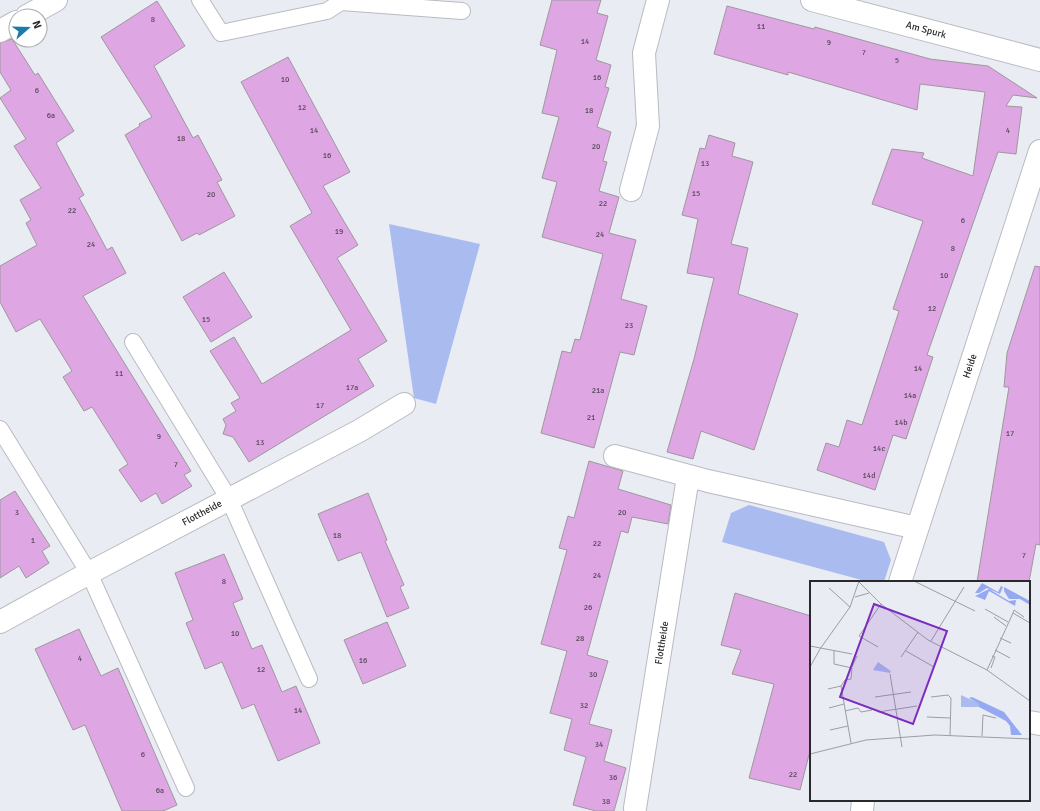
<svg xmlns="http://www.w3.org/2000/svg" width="1040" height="811" font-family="Signika,sans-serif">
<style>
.green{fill:#aabbf0}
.building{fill:#dfa6e4;stroke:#9d989d}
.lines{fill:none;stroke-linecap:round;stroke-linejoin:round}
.lane-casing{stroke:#b9bbc2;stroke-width:18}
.street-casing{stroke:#b9bbc2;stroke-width:24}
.lane{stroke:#fff;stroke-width:16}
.street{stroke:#fff;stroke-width:22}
.labels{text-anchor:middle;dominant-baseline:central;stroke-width:3;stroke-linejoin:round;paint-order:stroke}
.number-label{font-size:8px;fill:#564859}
.street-label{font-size:10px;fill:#28292b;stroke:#fff}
.inset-road{fill:none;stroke:#9c9ea3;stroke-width:1}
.view{fill:#7b2cbf;fill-opacity:0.15;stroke:#7b2cbf;stroke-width:2}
.inset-edge{fill:none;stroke:#28292b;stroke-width:2}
</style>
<rect width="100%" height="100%" fill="#eaecf3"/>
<path class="green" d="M389,224L480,244L436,404L414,398Z
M749,505L884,542L891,560L884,582H869L722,542L731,513Z"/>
<path class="building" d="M552,0H601L597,13L608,16L596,60L611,65L605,87L609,88L597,127L611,132L603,161L607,162L599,191L619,197L609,233L636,240L621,299L647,306L634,355L620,352L594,448L541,433L562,351L571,353L575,339L580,340L603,254L542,237L557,182L542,178L559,117L542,113L557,50L540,45Z
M157,1L185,46L154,66L193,138L198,135L222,180L217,182L235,216L199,235L197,233L182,241L125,135L140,126L139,124L152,117L101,37Z
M727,6L814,29L815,27L930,59L988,66L1037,98L1013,95L1006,106L1022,107L1016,154L998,152L927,355L933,357L906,439L893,435L875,490L817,470L826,443L839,447L847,420L862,425L899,311L893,309L923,221L872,204L892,149L924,153L922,158L973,176L985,92L920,84L917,110L788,72V75L714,54Z
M12,39L35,75L38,73L74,131L56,143L84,195L79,198L91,220L107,250L112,247L126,273L83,296L191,471L184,475L192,486L162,504L156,493L141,502L119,470L128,464L92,407L84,411L63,377L72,371L40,319L16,332L0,302V266L37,245L26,223L31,220L20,200L41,188L14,146L26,139L0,98L11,90L0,72V43Z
M288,57L350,172L323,186L358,245L337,258L387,341L358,359L374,386L249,462L233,437L223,434L226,425L223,419L236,411L231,403L240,398L210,351L234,337L262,384L351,330L290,226L312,213L241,82Z
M709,135L735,143L732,156L753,162L731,244L748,248L738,294L798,314L754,450L701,431L693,459L667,452L694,359L714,278L687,273L698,219L682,215L700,148L705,149Z
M1035,266L1040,267V545L1036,544L1029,582H977L1009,387H1004L1007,353Z
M224,272L252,317L211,342L183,297Z
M589,461L623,471L618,489L671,505L668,524L632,517L628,533L621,531L587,655L608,661L589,724L612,730L604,761L626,768L614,811H596L573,805L586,757L564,750L572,719L550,713L567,651L541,644L567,550L559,548L568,516L574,518Z
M15,491L50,546L42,551L49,563L26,578L19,566L0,578V500Z
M368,493L387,540L385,541L404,585L400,587L409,608L387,617L361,552L338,561L318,514Z
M224,554L243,599L233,603L252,649L262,645L282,692L296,686L320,743L278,761L254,704L242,709L222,662L205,669L186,623L193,620L175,573Z
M735,593L811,616V747L800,790L749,778L774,684L732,674L741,650L721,645Z
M387,622L406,666L363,684L344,640Z
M79,629L101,676L118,668L177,805L163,811H122L85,725L73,730L35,649Z"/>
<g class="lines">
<g class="lane-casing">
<path id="lane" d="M200,0L221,33L327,11L341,2V0
M341,2L462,11
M133,342L229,499L309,679
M0,429L89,573L186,788"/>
</g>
<g class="street-casing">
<path id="street" d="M812,0L1040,60
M27,16L56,0
M0,31L16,22
M631,190L648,126L644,53L658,0
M615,456L708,481L917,528
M900,582L1040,151
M0,622L89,573L359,431L404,404
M1029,722L1040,724
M635,808L688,477
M862,811L863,800"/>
</g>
<use href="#lane" class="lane"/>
<use href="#street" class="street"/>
</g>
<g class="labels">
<g class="number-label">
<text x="153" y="19">8</text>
<text x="761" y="26">11</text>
<text x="585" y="41">14</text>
<text x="829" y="42">9</text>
<text x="864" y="52">7</text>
<text x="897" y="60">5</text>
<text x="597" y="77">16</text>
<text x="285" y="79">10</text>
<text x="37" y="90">6</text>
<text x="302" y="107">12</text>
<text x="589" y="110">18</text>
<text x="51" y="115">6a</text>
<text x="314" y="130">14</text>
<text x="1008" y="130">4</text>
<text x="181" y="138">18</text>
<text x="596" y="146">20</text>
<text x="327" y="155">16</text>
<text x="705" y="163">13</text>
<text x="696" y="193">15</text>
<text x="211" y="194">20</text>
<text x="603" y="203">22</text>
<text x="72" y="210">22</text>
<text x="963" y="220">6</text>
<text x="339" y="231">19</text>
<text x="600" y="234">24</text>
<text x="91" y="244">24</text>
<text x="953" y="248">8</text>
<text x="944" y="275">10</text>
<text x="932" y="308">12</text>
<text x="206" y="319">15</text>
<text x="629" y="325">23</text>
<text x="918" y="368">14</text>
<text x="119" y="373">11</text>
<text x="352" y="387">17a</text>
<text x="598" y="390">21a</text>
<text x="910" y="395">14a</text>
<text x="320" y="405">17</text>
<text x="591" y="417">21</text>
<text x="901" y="422">14b</text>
<text x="1010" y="433">17</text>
<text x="159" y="436">9</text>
<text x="260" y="442">13</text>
<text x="879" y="448">14c</text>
<text x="176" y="464">7</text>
<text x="869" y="475">14d</text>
<text x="17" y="512">3</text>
<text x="622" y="512">20</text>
<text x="337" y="535">18</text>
<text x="33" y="540">1</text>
<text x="597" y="543">22</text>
<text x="1024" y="555">7</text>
<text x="597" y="575">24</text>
<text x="224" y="581">8</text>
<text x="588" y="607">26</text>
<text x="235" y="633">10</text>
<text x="580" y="638">28</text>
<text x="80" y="658">4</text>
<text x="363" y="660">16</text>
<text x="261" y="669">12</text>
<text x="593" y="674">30</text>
<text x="584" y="705">32</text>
<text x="298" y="710">14</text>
<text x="599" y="744">34</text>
<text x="143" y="754">6</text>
<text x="793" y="774">22</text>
<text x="613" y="777">36</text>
<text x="160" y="790">6a</text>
<text x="606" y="801">38</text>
</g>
<g class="street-label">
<text transform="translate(926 30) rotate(15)">Am Spurk</text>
<text transform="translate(970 366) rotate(-72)">Heide</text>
<text transform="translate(202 513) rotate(-28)">Flottheide</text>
<text transform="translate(662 643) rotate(-81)">Flottheide</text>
</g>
</g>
<g transform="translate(810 581)">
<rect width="220" height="220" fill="#eaecf3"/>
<path d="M68,81L81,90L80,92L63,89ZM151,114L170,123L169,126H151Z" fill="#aabbf0"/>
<path d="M172,2L188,11L191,5L193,6L190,13L177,7L169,12H165ZM194,6L220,20V24L210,18H199L194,10ZM179,8L199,20L206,19L205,25L179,10L175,19L165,15ZM162,116L194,131L212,154H201L200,145L196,140L169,126V123L159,117Z" fill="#94a9f1"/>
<path class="inset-road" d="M48,0L71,23L118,59L177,89L220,120M104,0L165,30M19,7L40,26M45,16L59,12M175,28L198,41M203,32L204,29L214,36M184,36L196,45M190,57L201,62M121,60L154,6M0,65L42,73M68,66L49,55L71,23M185,69L200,77M24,70V83L42,87L41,98L35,99L31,105L41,162M96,70L124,86M91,76L108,51M0,86L10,68L40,26L49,0M42,86L47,75M181,87L185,76L182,75M177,89L203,32L220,42M80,93L92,166M18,108L31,105M65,116L101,111M121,116L138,114L141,117L140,155M19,127L34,123M35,130L48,127L51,131L62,129M68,131L107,125M117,136L140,137M20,149L38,145M172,155L173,134L186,137M0,173L56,159L125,154L220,158"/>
<path class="view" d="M64,23L137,50L103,143L30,116Z"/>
<rect width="220" height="220" class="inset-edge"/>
</g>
<g transform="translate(28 28) rotate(70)"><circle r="19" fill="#ffffff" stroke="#a9a9aa"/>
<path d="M0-3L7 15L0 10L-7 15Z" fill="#1c7ba8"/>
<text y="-6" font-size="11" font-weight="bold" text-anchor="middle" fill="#28292b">N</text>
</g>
</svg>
